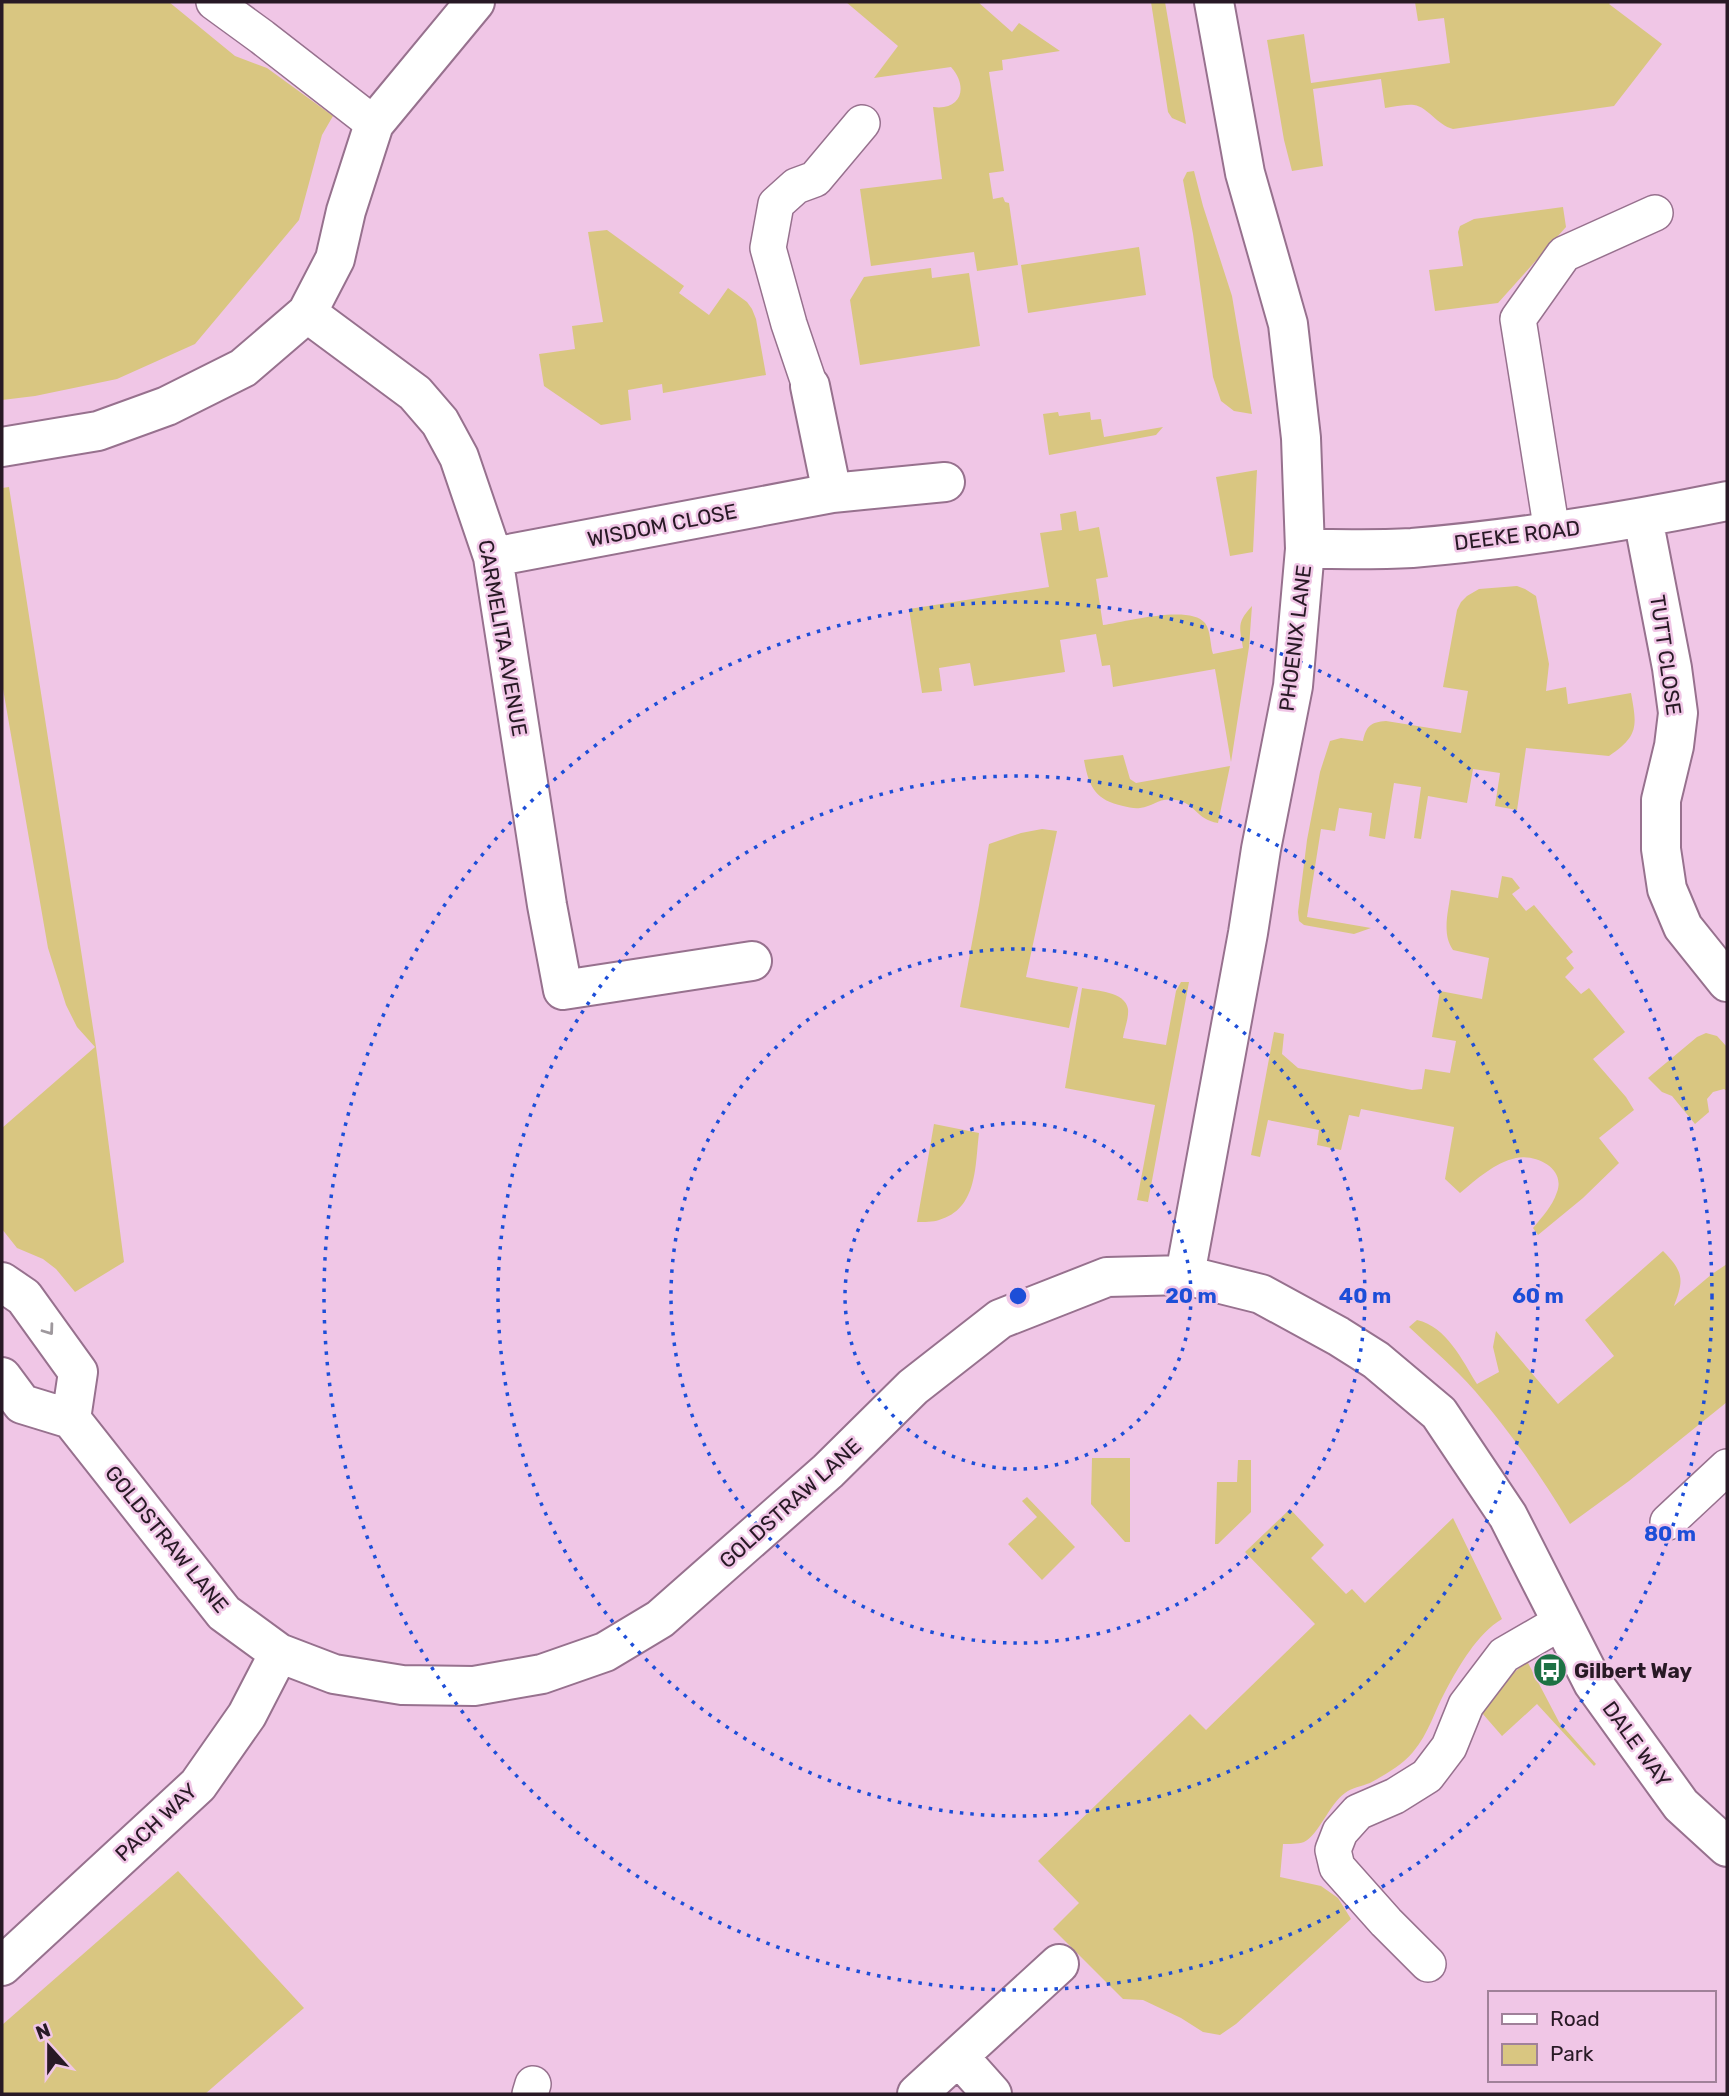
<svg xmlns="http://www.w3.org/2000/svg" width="1729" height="2096" font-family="Rubik,sans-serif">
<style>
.green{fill:#d9c681}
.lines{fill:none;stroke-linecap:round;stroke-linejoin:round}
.service-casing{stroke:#97718e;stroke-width:38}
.minor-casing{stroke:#97718e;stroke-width:42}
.service{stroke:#fff;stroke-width:35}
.minor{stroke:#fff;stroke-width:38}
.oneway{stroke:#9e989d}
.ring{fill:none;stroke:#1d4ed8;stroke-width:3.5;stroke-dasharray:3.5 7}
.labels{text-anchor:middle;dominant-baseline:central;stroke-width:5;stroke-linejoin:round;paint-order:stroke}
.street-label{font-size:21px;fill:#281925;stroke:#f0c6e6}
.poi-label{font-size:21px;font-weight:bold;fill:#281925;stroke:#f0c6e6;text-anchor:start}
.centre{fill:#1d4ed8;stroke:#f0c6e6;stroke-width:3.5}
.ring-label{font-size:21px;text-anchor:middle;font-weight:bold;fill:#1d4ed8;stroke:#f0c6e6;stroke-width:5;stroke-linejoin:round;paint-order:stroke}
</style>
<rect width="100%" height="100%" fill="#f0c6e6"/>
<path class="green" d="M2,2H169L235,56L267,68L333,116L322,135L299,220L195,344L117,379L35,396L2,400Z
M846,2H978L1012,32L1019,23L1060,51L1002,60L1003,70L989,72L1004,171L989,173L993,199L1003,197L1005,202L1009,203L1018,265L977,271L974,252L871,266L860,189L942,179L933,107C961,111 969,87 951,67L874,78L898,46Z
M1151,2H1165L1186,124L1172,118L1168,112Z
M1415,2H1611L1609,4L1662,44L1614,106L1453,129C1437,125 1428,107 1414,105C1405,104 1394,107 1385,108L1381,79L1313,89L1323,166L1292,171L1284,140L1267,40L1304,34L1311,83L1450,63L1444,18L1418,21Z
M1194,171L1203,206L1232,296L1252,414L1234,411L1221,401L1213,377L1193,234L1183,180L1187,172Z
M1563,207L1566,227L1498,303L1435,311L1429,270L1463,266L1458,232L1460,226L1474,219Z
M607,230L684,286L679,293L709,315L728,288L747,302L752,309L756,319L766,375L663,393L662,384L628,390L631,420L601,425L544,386L539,354L575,349L572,326L603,322L588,232Z
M1139,247L1146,295L1028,313L1021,265Z
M931,268L932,278L969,273L980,346L860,365L850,300L864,277Z
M1058,412L1059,416L1090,412L1091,420L1101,419L1104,437L1163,427L1156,435L1049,455L1043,414Z
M1257,470L1253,552L1230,556L1216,477Z
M9,487L96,1047L124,1262L75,1292L56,1269L43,1259L17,1248L2,1229V1128L95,1047L77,1027L66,1005L48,948L2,683V488Z
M1076,511L1079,531L1099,527L1108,577L1096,579L1103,625C1125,622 1190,604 1205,623C1211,631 1210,645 1213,654L1243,648C1240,628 1236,623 1252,606L1249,647L1231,762L1215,669L1113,687L1110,665L1102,666L1096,634L1060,640L1065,672L974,686L970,663L939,668L942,691L922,693L909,609L1049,587L1040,533L1062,530L1060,514Z
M1517,586L1525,589L1536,596L1549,664L1546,691L1566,687L1568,704L1631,693C1637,726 1639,736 1609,756L1526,748L1517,810L1495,806L1500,773L1473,769L1467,803L1428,796L1421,839L1414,838L1421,787L1394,783L1385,839L1369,836L1372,813L1339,808L1335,831L1321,829L1307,917L1371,928L1354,934L1304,925L1299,921L1298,912L1307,840L1320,772L1330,741L1341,738L1363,741C1366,726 1371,722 1386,721L1461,733L1468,691L1443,687L1457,610L1461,602L1467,596L1479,589Z
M1123,755L1130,779L1136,783L1230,766L1218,823C1195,819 1197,804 1176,800C1159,797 1154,806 1140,808C1135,809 1128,807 1123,806C1096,800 1089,788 1084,760Z
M1042,829L1057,831L1026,977L1078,987L1069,1028L960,1007L979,905L989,844L1021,833Z
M1502,876L1512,878L1520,888L1512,894L1526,911L1534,905L1573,952L1566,958L1574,968L1565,977L1581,994L1589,988L1625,1032L1593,1059L1626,1097L1634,1110L1599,1138L1619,1163L1583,1198L1538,1235L1533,1228C1542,1217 1552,1207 1557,1192C1566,1168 1535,1154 1516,1158C1494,1163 1477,1179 1460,1193L1445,1179L1454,1127L1361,1109L1359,1117L1349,1115L1341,1150L1317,1145L1319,1130L1268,1120L1260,1157L1251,1155L1274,1032L1284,1034L1282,1054L1298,1068L1412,1090L1422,1089L1425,1069L1450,1073L1456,1041L1432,1037L1440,991L1482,999L1489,958L1453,950C1441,933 1449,910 1451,890L1498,898Z
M1181,982H1189L1148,1202L1137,1200L1155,1105L1065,1088L1082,988C1096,991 1125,991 1128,1009C1129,1018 1124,1030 1123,1038L1166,1045L1176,991Z
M1706,1033L1717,1036L1727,1047V1091L1724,1089L1713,1092L1707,1099L1709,1112L1695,1124L1672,1096L1662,1092L1648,1078L1697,1037Z
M934,1124L979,1133C975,1165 978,1209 939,1220C933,1222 924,1222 917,1222Z
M1663,1251C1684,1272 1684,1280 1674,1306L1712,1274L1727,1264V1402L1629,1481L1570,1524C1542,1477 1511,1433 1475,1391C1455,1368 1431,1348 1409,1327L1417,1320C1447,1327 1462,1360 1477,1384L1499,1372L1493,1347L1496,1331L1558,1404L1614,1356L1585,1320Z
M1092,1458H1130V1542H1125L1091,1504Z
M1238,1460H1251V1512L1218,1544H1215L1217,1482H1237Z
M1027,1497L1075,1547L1042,1580L1008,1544L1037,1517L1022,1501Z
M1290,1509L1324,1545L1311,1558L1346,1594L1352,1589L1365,1603L1453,1518L1502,1619C1477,1634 1459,1666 1446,1690C1434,1712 1429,1733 1413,1752C1402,1765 1385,1775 1370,1783C1362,1786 1351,1788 1345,1793C1330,1803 1318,1836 1304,1842C1298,1844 1289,1844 1283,1844L1280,1877L1321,1886L1338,1898L1351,1919L1236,2024L1220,2035L1203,2032L1181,2018L1143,2000L1123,1999L1053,1929L1079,1903L1038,1861L1190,1714L1206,1730L1315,1624L1245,1552Z
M1527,1661L1559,1722L1596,1764L1594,1766L1537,1704L1502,1736L1482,1713L1501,1684Z
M178,1871L304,2008L205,2094H2V2025Z"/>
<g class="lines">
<g class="service-casing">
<path id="service" d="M214,2L262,37L374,124
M810,386L789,324L768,248L776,204L796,186L815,179L862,123
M1552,532L1518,319L1564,254L1655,213
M1668,1522L1727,1467
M1428,1964L1386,1922L1337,1867L1333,1850L1340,1832L1358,1812L1395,1796L1427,1776L1449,1747L1466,1705L1504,1655L1561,1622
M530,2094L533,2084"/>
</g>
<g class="minor-casing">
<path id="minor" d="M307,313L415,393L440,422L459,457L493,557L547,905L563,990L752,961
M2,447L98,431L167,406L243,368L307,313L335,259L346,211L374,124L475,2
M832,493L945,482
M1643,518L1672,668L1678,713L1674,746L1661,800V849L1667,889L1683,927L1727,982
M1305,549C1340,549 1376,550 1412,548C1518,539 1623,522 1727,501
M493,557L832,493L810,386
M1185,1275L1248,933L1261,849L1293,686L1305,549L1301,438L1288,324L1245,173L1214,2
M2,1282L24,1297L78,1372L71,1419
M2,1377L22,1404L71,1419L224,1613L279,1653L334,1674L402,1685L474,1686L542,1674L605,1652L660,1619L828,1471L913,1387L1000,1319L1107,1277L1185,1275L1261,1294L1338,1336L1376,1360L1439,1413L1508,1516L1593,1683L1681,1805L1727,1847
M2,1966L198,1785L247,1715L279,1653
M959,2057L992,2094
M917,2094L1059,1964"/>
</g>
<use href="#service" class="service"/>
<use href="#minor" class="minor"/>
</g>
<defs><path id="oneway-chevron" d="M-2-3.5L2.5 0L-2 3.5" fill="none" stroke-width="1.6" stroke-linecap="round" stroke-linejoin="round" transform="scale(1.75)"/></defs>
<use class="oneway" href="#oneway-chevron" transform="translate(49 1330) rotate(54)"/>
<g class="ring">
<circle cx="1018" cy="1296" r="173"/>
<circle cx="1018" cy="1296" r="347"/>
<circle cx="1018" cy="1296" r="520"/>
<circle cx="1018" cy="1296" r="694"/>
</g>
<defs>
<g id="bus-disc" transform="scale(1.75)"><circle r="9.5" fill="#1d7144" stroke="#f0c6e6"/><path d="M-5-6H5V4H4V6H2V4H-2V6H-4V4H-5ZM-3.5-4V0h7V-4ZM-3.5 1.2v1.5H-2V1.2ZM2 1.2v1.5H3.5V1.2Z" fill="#fff"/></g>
</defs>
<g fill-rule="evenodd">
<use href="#bus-disc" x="1550" y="1670"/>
</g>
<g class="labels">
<g class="street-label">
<text transform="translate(662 525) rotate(-11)">WISDOM CLOSE</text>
<text transform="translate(1517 535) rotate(-7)">DEEKE ROAD</text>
<text transform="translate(503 638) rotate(80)">CARMELITA AVENUE</text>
<text transform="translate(1295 638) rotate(-83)">PHOENIX LANE</text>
<text transform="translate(1666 655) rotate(82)">TUTT CLOSE</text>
<text transform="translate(790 1503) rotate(-42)">GOLDSTRAW LANE</text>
<text transform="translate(167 1539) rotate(51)">GOLDSTRAW LANE</text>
<text transform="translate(1637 1744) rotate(54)">DALE WAY</text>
<text transform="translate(156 1822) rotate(-43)">PACH WAY</text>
</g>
<g class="poi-label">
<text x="1574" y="1670">Gilbert Way</text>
</g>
</g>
<circle cx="1018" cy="1296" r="10" class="centre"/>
<g class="ring-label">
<text x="1191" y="1303">20 m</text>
<text x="1365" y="1303">40 m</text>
<text x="1538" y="1303">60 m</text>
<text x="1670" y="1541">80 m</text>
</g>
<rect width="1729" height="2096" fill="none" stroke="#281925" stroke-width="7"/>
<rect x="1488" y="1991" width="228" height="91" fill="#f0c6e6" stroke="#a08199" stroke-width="2"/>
<rect x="1502" y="2014" width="35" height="10" fill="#ffffff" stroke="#a08199" stroke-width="2"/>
<text x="1550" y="2026" font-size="21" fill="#281925">Road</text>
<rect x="1502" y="2044" width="35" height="21" fill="#d9c681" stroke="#a08199" stroke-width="2"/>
<text x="1550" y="2061" font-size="21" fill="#281925">Park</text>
<g transform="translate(49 2047) rotate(339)" stroke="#f0c6e6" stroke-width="5" paint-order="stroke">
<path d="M0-5L12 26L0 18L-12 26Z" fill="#281925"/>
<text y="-10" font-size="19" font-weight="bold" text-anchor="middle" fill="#281925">N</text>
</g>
</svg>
